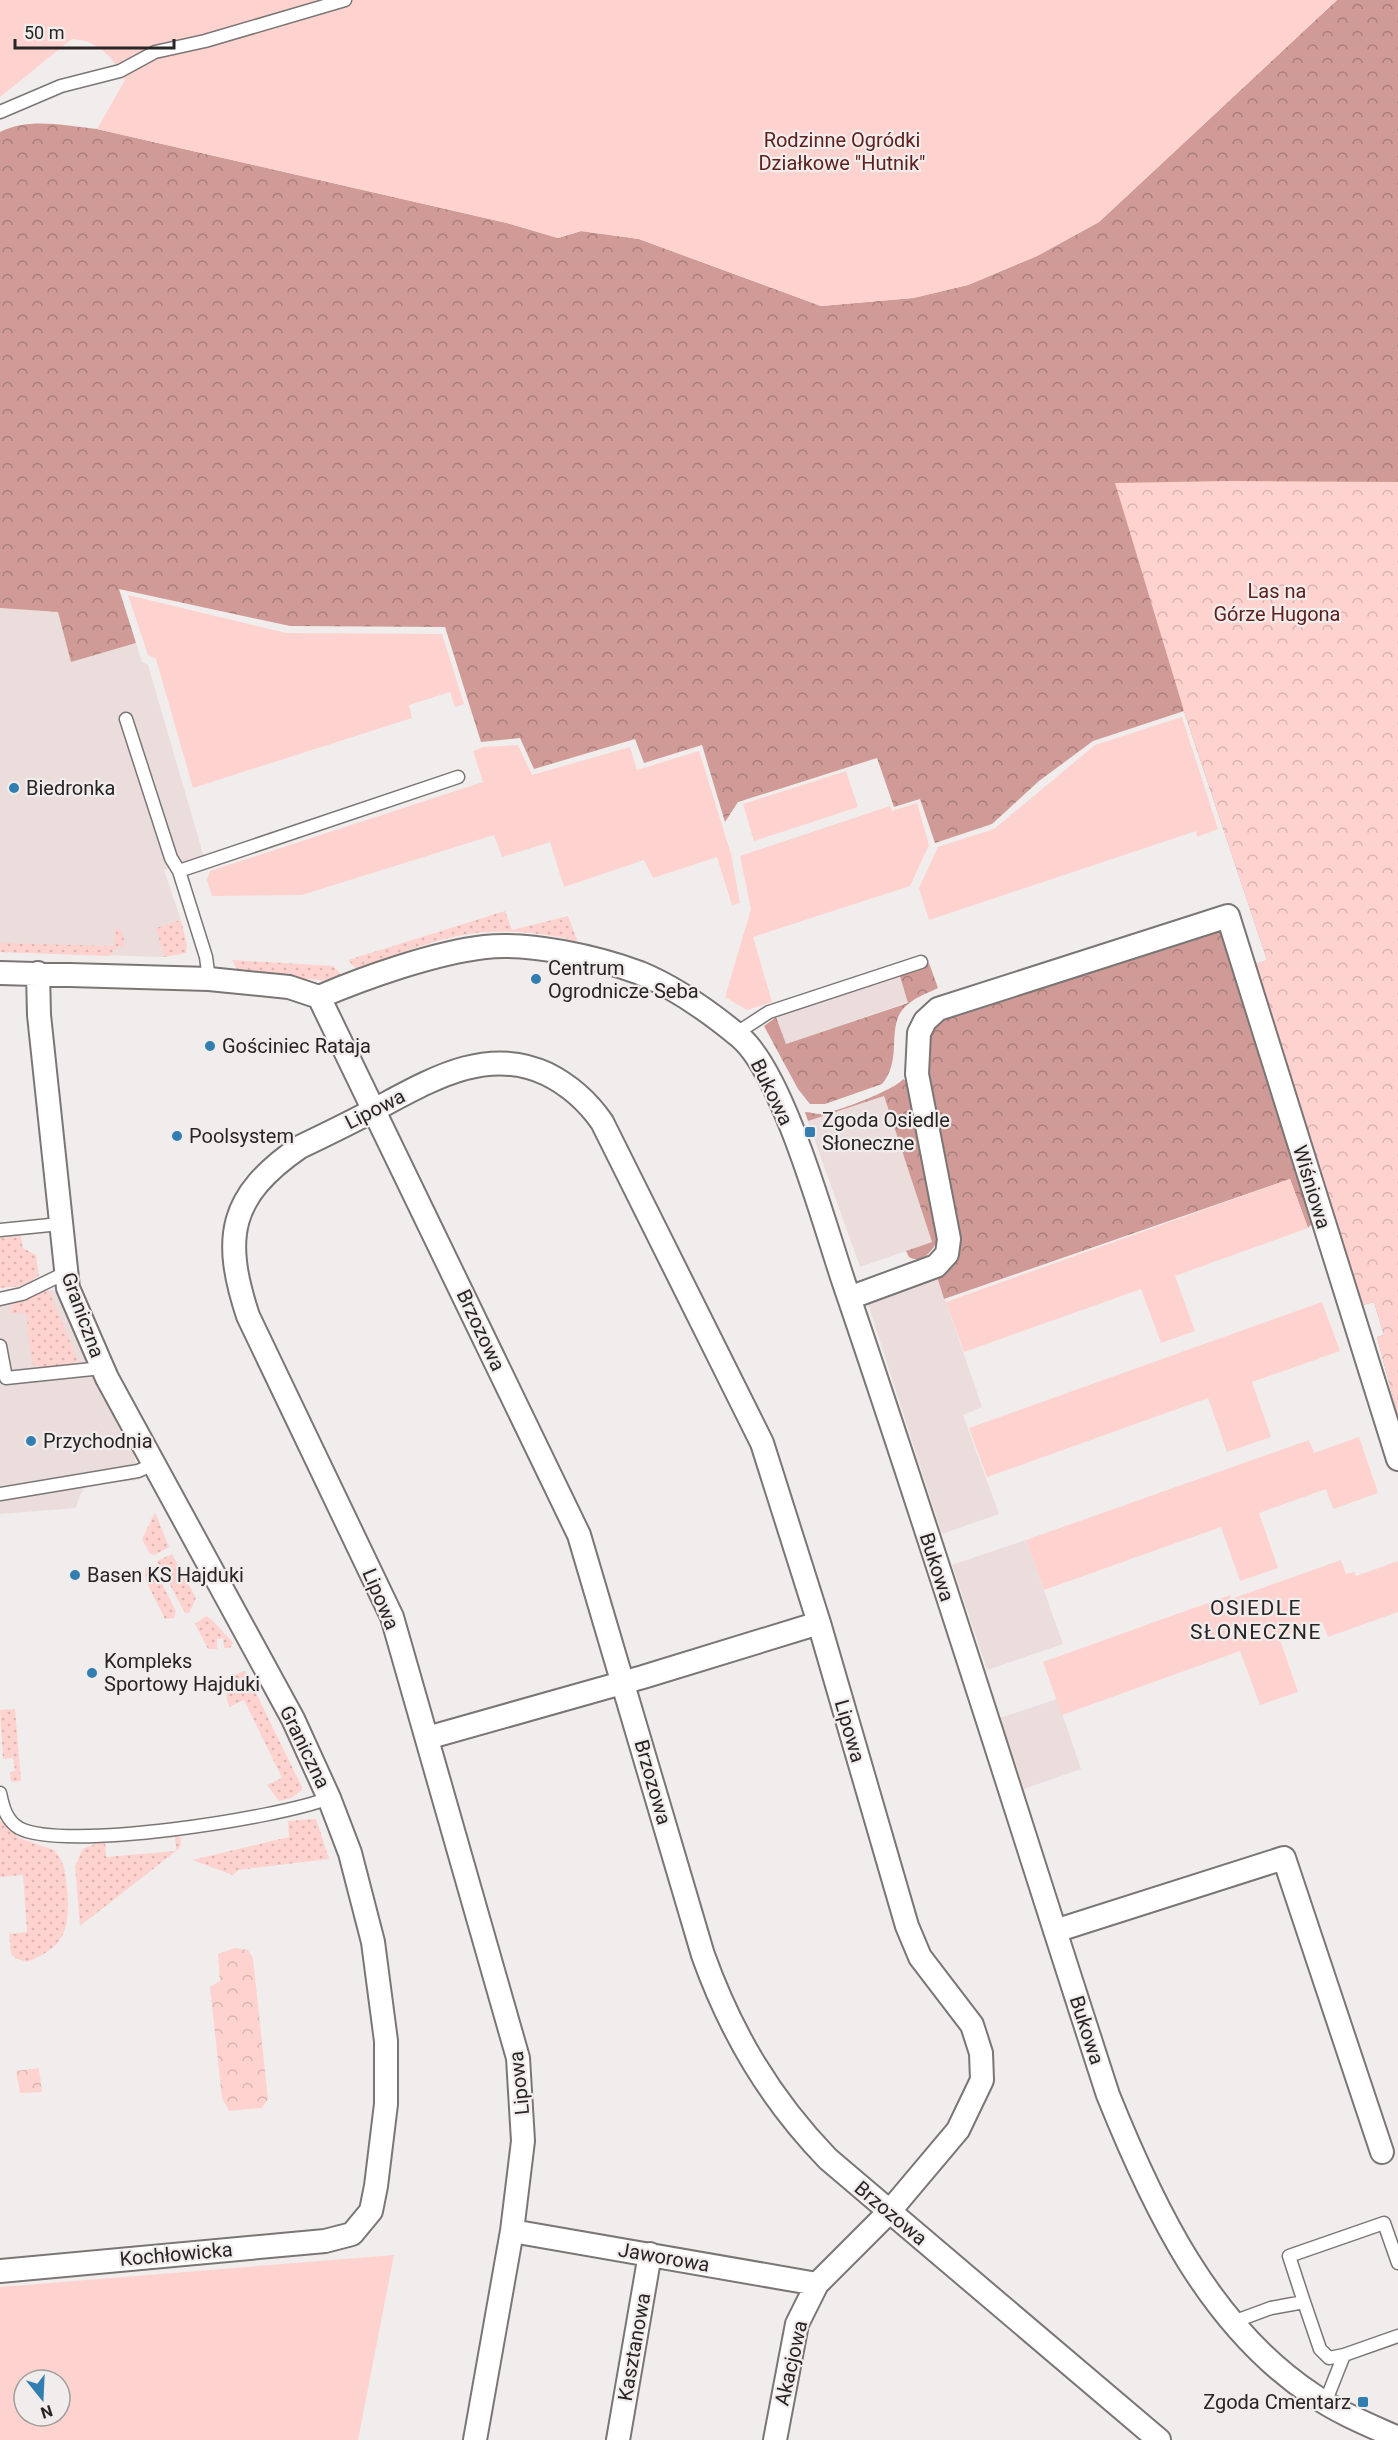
<svg xmlns="http://www.w3.org/2000/svg" width="1398" height="2440" font-family="Roboto,sans-serif">
<style>
.built{fill:#ebdddc}
.grass{fill:url(#grass-dots)}
.forest{fill:url(#forest-crowns)}
.park{fill:url(#park-crowns)}
.garden{fill:#fed2ce;fill-rule:evenodd}
.lines{fill:none;stroke-linecap:round;stroke-linejoin:round}
.service-casing{stroke:#7b7676;stroke-width:15}
.minor-casing{stroke:#7b7676;stroke-width:26}
.service{stroke:#fff;stroke-width:12}
.minor{stroke:#fff;stroke-width:22}
.poi-dot{fill:#337eb1;stroke:#f1edec;stroke-width:2}
.labels{text-anchor:middle;dominant-baseline:central;stroke-width:4.5;stroke-linejoin:round;paint-order:stroke}
.park-label{font-size:20px;fill:#60201d;stroke:#f1edec}
.poi-label{font-size:20px;fill:#272525;stroke:#f1edec;text-anchor:start}
.street-label{font-size:20px;fill:#272525;stroke:#f1edec}
.neighbourhood-label{font-size:21px;letter-spacing:1.5px;fill:#272525;stroke:#f1edec}
</style>
<defs>
<pattern id="grass-dots" width="8" height="8" patternUnits="userSpaceOnUse" patternTransform="scale(1.5)"><rect width="8" height="8" fill="#fed2ce"/><path d="M2 2h.1M6 6h.1" fill="none" stroke="#dab4b1" stroke-width="1.8" stroke-linecap="round"/></pattern>
<pattern id="forest-crowns" width="20" height="18" patternUnits="userSpaceOnUse" patternTransform="scale(1.5)"><rect width="20" height="18" fill="#d09b96"/><path d="M2 6a3 3 0 1 1 6 0M12 15a3 3 0 1 1 6 0" fill="none" stroke="#a97e7a"/></pattern>
<pattern id="park-crowns" width="20" height="18" patternUnits="userSpaceOnUse" patternTransform="scale(1.5)"><rect width="20" height="18" fill="#fed2ce"/><path d="M2 6a3 3 0 1 1 6 0M12 15a3 3 0 1 1 6 0" fill="none" stroke="#dab4b1"/></pattern>
</defs>
<rect width="100%" height="100%" fill="#f1edec"/>
<path class="built" d="M0,608L59,612L71,662L136,643L142,662L148,665L204,857L164,870L181,920L157,929L164,957L0,952Z
M899,973L908,1002L786,1044L776,1017Z
M884,1096L932,1242L860,1267L808,1121Z
M936,1273L982,1407L963,1415L999,1514L942,1534L867,1301Z
M58,1290L100,1385L134,1454L139,1480L87,1485L80,1495L76,1508L0,1514V1293Z
M1026,1540L1063,1644L987,1670L952,1565Z
M1057,1699L1081,1769L1024,1789L1000,1718Z"/>
<path class="grass" d="M505,911L512,930L568,916L581,950L572,948L569,939C543,934 514,930 487,932C448,934 408,951 371,963L367,972L361,974L348,960Z
M181,920L187,945L186,953L164,957L156,928Z
M115,929L122,930L125,947H117L109,956L0,952V943L114,946Z
M232,960L333,966L345,979L330,981L242,973L238,971Z
M21,1236L23,1248L36,1255L39,1276L23,1286L0,1288V1238Z
M45,1290L49,1291L78,1361C65,1366 44,1371 32,1364L26,1313H10L12,1304Z
M155,1512L169,1547L155,1555L150,1554L142,1539Z
M172,1554L196,1598L189,1613H185L157,1561Z
M152,1564L176,1611L174,1618L165,1619L146,1581L145,1568Z
M206,1616L212,1620L233,1643L230,1648H224L223,1638L217,1639V1649H208L195,1624Z
M245,1671L302,1787V1790L291,1798L279,1801L267,1785L282,1778L244,1700L229,1707C224,1690 225,1676 245,1671Z
M15,1709L21,1781L11,1782L10,1772L15,1771L13,1758L3,1759L0,1710Z
M316,1819L329,1859L238,1870L233,1875L192,1860L289,1837L288,1821Z
M0,1820L19,1838L54,1850C65,1861 65,1873 67,1888C70,1927 67,1947 27,1962L15,1958L11,1954L9,1934L27,1932L23,1875L0,1877Z
M175,1835L181,1838L180,1848L80,1926L75,1866L83,1849L105,1840L106,1857L176,1851Z"/>
<path class="forest" d="M1337,0H1398V1416L1377,1337L1384,1335L1374,1302L1356,1307L1253,965L1267,960L1184,711L1093,741L1039,781L992,824L935,843L920,799L894,807L877,758L738,802L725,822L702,745L644,763L635,739L534,769L520,738L481,742L445,627L290,626L119,589L136,643L71,662L58,612L0,608V132C30,117 65,126 97,129L507,223L558,238L581,231L639,239L821,306L913,298L968,285L1037,256L1099,222Z
M1225,929L1315,1220L1308,1228L1290,1179L944,1299L936,1273L949,1267L922,1074L930,1024L971,1003L976,1010Z
M929,963L938,988C926,994 913,998 904,1008C886,1027 903,1060 882,1084L825,1104H810L798,1089L764,1026L776,1017L786,1044L908,1003L899,973Z
M903,1079L907,1082L939,1237C934,1249 923,1265 909,1257L906,1251L932,1242L884,1096L808,1121L805,1112C810,1112 815,1114 820,1114C834,1113 895,1090 903,1079Z"/>
<path class="park" d="M1227,481L1398,482V1416L1377,1337L1384,1335L1374,1302L1356,1307L1253,965L1267,960L1184,711L1115,483Z
M235,1948L248,1950L253,1958L268,2099L262,2108L229,2111L222,2098L210,1987L220,1981L218,1954Z
M39,2068L42,2092L20,2093L16,2071Z"/>
<path class="garden" d="M0,0H1337L1099,222L1037,256L968,285L913,298L821,306L639,239L581,231L558,238L507,223L97,129L125,80C114,59 99,40 72,39L0,97Z
M128,595L286,633L442,634L464,704L455,707L450,692L409,705L412,718L193,788L156,659L148,655Z
M1182,717L1218,829L1197,837L1196,831L929,920L919,888L938,847L994,829L1095,745Z
M518,745L532,775L630,747L637,770L699,751L731,854L740,903L732,905L717,857L653,878L644,860L564,887L550,842L502,857L494,835L302,895L212,896L207,880L210,871L483,782L473,751L483,747Z
M846,771L858,807L754,841L743,804Z
M917,803L929,845L910,886L753,937L772,1002L747,1010L725,997L751,909L740,856L890,806L892,811Z
M1290,1179L1308,1228L1175,1276L1195,1331L1161,1343L1141,1289L964,1352L946,1302Z
M1322,1302L1340,1351L1252,1382L1271,1437L1227,1452L1208,1398L987,1477L969,1428Z
M1359,1437L1378,1493L1333,1509L1326,1489L1259,1513L1278,1568L1240,1581L1221,1527L1044,1590L1026,1540L1309,1440L1314,1453Z
M1341,1560L1346,1574L1354,1572L1356,1576L1398,1561V1612L1328,1637L1322,1622L1279,1637L1298,1692L1260,1705L1240,1651L1062,1715L1043,1662L1230,1595L1231,1599Z
M394,2255L358,2440H0V2287ZM24,2380H60V2416H24Z"/>
<g class="lines">
<g class="service-casing">
<path id="service" d="M0,112L61,86L120,71L155,52L205,41L345,0
M126,719L171,858L179,871L206,957L209,979
M179,871L458,777
M735,1034L769,1012L921,962
M0,1230L60,1224
M0,1299L22,1294L65,1273
M0,1346L6,1378L102,1368
M0,1494L138,1471L152,1465
M0,1793C3,1807 6,1820 19,1828C64,1852 279,1818 329,1798
M1304,2302L1320,2349L1329,2358L1344,2355
M1233,2322L1271,2308L1304,2302L1289,2256L1384,2223L1398,2263
M1325,2403L1344,2355L1398,2336"/>
</g>
<g class="minor-casing">
<path id="minor" d="M0,973L209,979L289,987L319,997
M319,997C366,977 434,953 485,947C530,942 597,957 640,973C674,987 711,1013 740,1037C784,1075 824,1224 844,1283C936,1552 1020,1824 1108,2095C1153,2207 1209,2326 1313,2395C1339,2413 1369,2425 1398,2438
M319,997L579,1535L703,1955C731,2033 770,2099 828,2159L1159,2440
M849,1298L936,1266L947,1254L949,1239L917,1074L919,1033L925,1021L938,1009L1228,916L1398,1459
M427,1738L643,1677L819,1623
M1055,1931L1284,1858L1382,2152
M512,2231L817,2284
M0,2271L325,2241L352,2234L371,2211L376,2186L386,2104V2041L373,1942L350,1853L329,1798L293,1719L107,1378L68,1288L39,1015L38,973
M475,2440L512,2231L523,2141L518,2058L392,1617L248,1316C222,1237 229,1196 300,1147C325,1135 350,1123 374,1110C429,1081 486,1045 547,1074C569,1085 588,1102 602,1122L762,1443L819,1623L907,1926L920,1957L972,2025L981,2053L982,2080L958,2130L889,2212L817,2284L797,2324L775,2440
M618,2440L650,2254"/>
</g>
<use href="#service" class="service"/>
<use href="#minor" class="minor"/>
</g>
<g class="poi-dot">
<circle cx="14" cy="788" r="6"/>
<circle cx="536" cy="979" r="6"/>
<circle cx="210" cy="1046" r="6"/>
<rect x="804" y="1126" width="12" height="12" rx="3"/>
<circle cx="177" cy="1136" r="6"/>
<circle cx="31" cy="1441" r="6"/>
<circle cx="75" cy="1575" r="6"/>
<circle cx="92" cy="1673" r="6"/>
<rect x="1357" y="2396" width="12" height="12" rx="3"/>
</g>
<g class="labels">
<g class="park-label">
<text x="842" y="140">Rodzinne Ogródki<tspan x="842" dy="23">Działkowe "Hutnik"</tspan></text>
<text x="1277" y="591">Las na<tspan x="1277" dy="23">Górze Hugona</tspan></text>
</g>
<g class="poi-label">
<text x="26" y="788">Biedronka</text>
<text x="548" y="968">Centrum<tspan x="548" dy="23">Ogrodnicze Seba</tspan></text>
<text x="222" y="1046">Gościniec Rataja</text>
<text x="822" y="1120">Zgoda Osiedle<tspan x="822" dy="23">Słoneczne</tspan></text>
<text x="189" y="1136">Poolsystem</text>
<text x="43" y="1441">Przychodnia</text>
<text x="87" y="1575">Basen KS Hajduki</text>
<text x="104" y="1661">Kompleks<tspan x="104" dy="23">Sportowy Hajduki</tspan></text>
<text x="1351" y="2402" text-anchor="end">Zgoda Cmentarz</text>
</g>
<g class="street-label">
<text transform="translate(772 1092) rotate(64)">Bukowa</text>
<text transform="translate(375 1109) rotate(-27)">Lipowa</text>
<text transform="translate(1312 1187) rotate(73)">Wiśniowa</text>
<text transform="translate(83 1315) rotate(70)">Graniczna</text>
<text transform="translate(481 1330) rotate(65)">Brzozowa</text>
<text transform="translate(937 1567) rotate(72)">Bukowa</text>
<text transform="translate(381 1599) rotate(67)">Lipowa</text>
<text transform="translate(850 1731) rotate(74)">Lipowa</text>
<text transform="translate(305 1747) rotate(64)">Graniczna</text>
<text transform="translate(653 1782) rotate(74)">Brzozowa</text>
<text transform="translate(1087 2030) rotate(72)">Bukowa</text>
<text transform="translate(519 2083) rotate(-96)">Lipowa</text>
<text transform="translate(891 2213) rotate(40)">Brzozowa</text>
<text transform="translate(176 2254) rotate(-5)">Kochłowicka</text>
<text transform="translate(664 2257) rotate(10)">Jaworowa</text>
<text transform="translate(634 2347) rotate(-80)">Kasztanowa</text>
<text transform="translate(791 2363) rotate(-77)">Akacjowa</text>
</g>
<g class="neighbourhood-label">
<text x="1256" y="1608">OSIEDLE<tspan x="1256" dy="24">SŁONECZNE</tspan></text>
</g>
</g>
<g transform="translate(42 2398) rotate(162)"><circle r="28" fill="#f1edec" stroke="#a09d9c" stroke-width="1.5"/>
<path d="M0-4.5L10 22L0 15L-10 22Z" fill="#337eb1"/>
<text y="-9" font-size="16" font-weight="bold" text-anchor="middle" fill="#272525">N</text>
</g>
<path d="M15 39v9h159v-9" fill="none" stroke="#272525" stroke-width="3"/>
<text x="24" y="39" font-size="18" fill="#272525" stroke="#f1edec" stroke-width="4.5" paint-order="stroke">50 m</text>
</svg>
